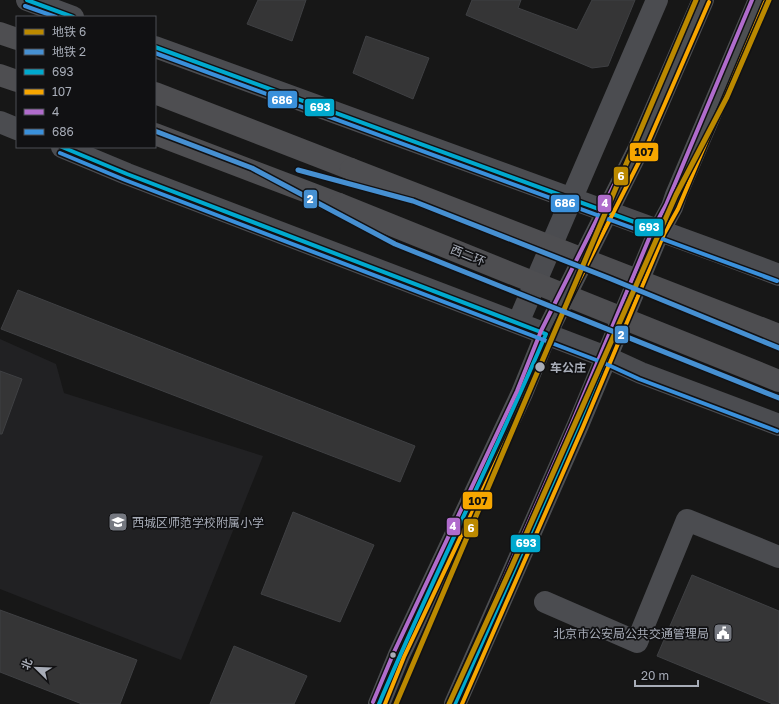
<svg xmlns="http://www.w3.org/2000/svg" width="779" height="704" font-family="'Golos Text','Noto Sans SC',sans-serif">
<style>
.built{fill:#212123}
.building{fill:#353536;stroke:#3f4043}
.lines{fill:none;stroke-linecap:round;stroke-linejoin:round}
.minor{stroke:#4b4c50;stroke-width:22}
.major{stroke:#4d4f52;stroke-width:22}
.highway{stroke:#4e4e51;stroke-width:22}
.highway-bridge{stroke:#4e4e51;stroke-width:22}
.bus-1-casing{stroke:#111113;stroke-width:7}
.bus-2-casing{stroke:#111113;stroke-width:7}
.bus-3-casing{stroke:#111113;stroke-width:7}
.bus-4-casing{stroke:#111113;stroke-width:7}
.bus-1{stroke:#00a9ce;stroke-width:4}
.bus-2{stroke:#f7a600;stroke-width:4}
.bus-3{stroke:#b06ccc;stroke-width:4}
.bus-4{stroke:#3a90db;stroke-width:4}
.metro-1-casing{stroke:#111113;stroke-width:8}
.metro-2-casing{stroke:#111113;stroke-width:8}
.metro-1{stroke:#bb8900;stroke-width:5}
.metro-2{stroke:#4690d2;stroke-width:5}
.stop-dot{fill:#a8adb8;stroke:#111113;stroke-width:1.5}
.labels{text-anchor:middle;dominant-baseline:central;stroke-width:3.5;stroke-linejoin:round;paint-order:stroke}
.street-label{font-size:12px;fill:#a8adb8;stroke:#111113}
.stop-label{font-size:12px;font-weight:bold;fill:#a8adb8;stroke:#111113;text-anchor:start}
.poi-label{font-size:12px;fill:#a8adb8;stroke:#111113;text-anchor:start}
.line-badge{stroke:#111113;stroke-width:1.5}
.badge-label{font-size:11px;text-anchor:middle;font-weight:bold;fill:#fff}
.pale-badge-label{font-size:11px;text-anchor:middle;font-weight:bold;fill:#111}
</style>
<rect width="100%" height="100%" fill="#171717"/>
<path class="built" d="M0,339L56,364L64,393L263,456L181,660L0,589Z"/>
<path class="building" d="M258,0H306L292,41L247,24Z
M472,0H521L518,8L577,30L592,0H635L608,66L592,68L466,15Z
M366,36L429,58L413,99L353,73Z
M18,290L415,446L400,482L1,329Z
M0,371L22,379L2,434H0Z
M293,512L374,545L340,622L261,594Z
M692,575L779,611V704H773L657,656Z
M0,610L137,660L120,704H82L0,672Z
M234,646L307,676L294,704H210Z"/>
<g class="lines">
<path class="minor" d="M27,0L73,17
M155,47L718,252L779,275
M0,122L17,129
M62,147L127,174L606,357L641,373L779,425
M518,323L657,0
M545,602L637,642L687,520L779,557"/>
<path class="major" d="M379,704L399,655L522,393L546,334L638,150L703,0
M455,704L578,425L659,231L672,207L676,195L759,0"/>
<path class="highway" d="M0,33L17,39
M0,75L17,81
M155,93L351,169
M155,134L339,204"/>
<path class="highway-bridge" d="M351,169L779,335
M339,204L779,381"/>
<g class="bus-1-casing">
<path id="bus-1" d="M27,0L73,17
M155,47L659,231L578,425L455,704
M62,147L127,174L546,334C493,458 432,579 379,704"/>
</g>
<g class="bus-2-casing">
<path id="bus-2" d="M385,704L404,657L527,396L551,336L644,152L709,2
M462,704L583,427L664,234L678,209L765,2"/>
</g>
<g class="bus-3-casing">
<path id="bus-3" d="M373,702L394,652L517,391L541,331L633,147L696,0
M450,702L572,423L653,229L666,205L752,0"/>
</g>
<g class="bus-4-casing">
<path id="bus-4" d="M25,6L56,17
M155,53L777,281
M60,153L125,180L604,363L639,379L777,431"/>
</g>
<use href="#bus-1" class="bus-1"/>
<use href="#bus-2" class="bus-2"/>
<use href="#bus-3" class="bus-3"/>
<use href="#bus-4" class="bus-4"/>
<g class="metro-1-casing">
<path id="metro-1" d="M396,704L696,0
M449,704L512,566L676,195L727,97L769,0"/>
</g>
<g class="metro-2-casing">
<path id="metro-2" d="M155,131L252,168L395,244L779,398
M298,170L413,201L611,279L779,348"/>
</g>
<use href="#metro-1" class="metro-1"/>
<use href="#metro-2" class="metro-2"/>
</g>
<defs>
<g id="school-square" transform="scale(1)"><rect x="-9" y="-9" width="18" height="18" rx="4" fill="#757880" stroke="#111113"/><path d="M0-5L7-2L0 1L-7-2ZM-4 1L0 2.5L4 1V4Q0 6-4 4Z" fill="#fff"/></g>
<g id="civic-square" transform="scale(1)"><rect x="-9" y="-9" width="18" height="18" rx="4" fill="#757880" stroke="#111113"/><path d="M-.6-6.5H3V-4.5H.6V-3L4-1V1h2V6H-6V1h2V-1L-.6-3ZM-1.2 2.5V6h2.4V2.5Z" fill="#fff"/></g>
</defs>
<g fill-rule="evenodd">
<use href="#school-square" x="118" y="522"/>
<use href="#civic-square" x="723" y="633"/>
</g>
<g class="stop-dot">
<circle cx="540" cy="367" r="5.5"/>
<circle cx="393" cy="655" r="3.5"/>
</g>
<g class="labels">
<g class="street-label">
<text transform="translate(468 255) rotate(22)">西二环</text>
</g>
<g class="stop-label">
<text x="550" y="367">车公庄</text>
</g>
<g class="poi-label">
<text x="132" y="522">西城区师范学校附属小学</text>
<text x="709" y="633" text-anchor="end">北京市公安局公共交通管理局</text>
</g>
</g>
<g class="line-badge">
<rect x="267" y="90" width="31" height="19" rx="4" fill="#3a90db"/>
<rect x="304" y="98" width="31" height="19" rx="4" fill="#00a9ce"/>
<rect x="629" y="142" width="30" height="20" rx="4" fill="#f7a600"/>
<rect x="613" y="166" width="16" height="20" rx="4" fill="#bb8900"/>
<rect x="303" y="189" width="15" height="20" rx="4" fill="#4690d2"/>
<rect x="550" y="194" width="30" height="19" rx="4" fill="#3a90db"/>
<rect x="597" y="194" width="15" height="19" rx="4" fill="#b06ccc"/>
<rect x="634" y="218" width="30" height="19" rx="4" fill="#00a9ce"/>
<rect x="614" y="325" width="15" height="19" rx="4" fill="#4690d2"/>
<rect x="462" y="491" width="31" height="19" rx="4" fill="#f7a600"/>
<rect x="446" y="517" width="15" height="19" rx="4" fill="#b06ccc"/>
<rect x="463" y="518" width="16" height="20" rx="4" fill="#bb8900"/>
<rect x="510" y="534" width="31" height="19" rx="4" fill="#00a9ce"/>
</g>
<g class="badge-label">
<text x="282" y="104">686</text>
<text x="320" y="111">693</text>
<text x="621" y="180">6</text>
<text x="310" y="203">2</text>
<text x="565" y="207">686</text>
<text x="605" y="207">4</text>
<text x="649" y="231">693</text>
<text x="621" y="339">2</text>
<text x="453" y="530">4</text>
<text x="471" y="532">6</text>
<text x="526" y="547">693</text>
</g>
<g class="pale-badge-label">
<text x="644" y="156">107</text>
<text x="478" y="505">107</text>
</g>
<rect x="16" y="16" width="140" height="132" fill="#111113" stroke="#4d4f55"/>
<rect x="24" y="29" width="20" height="6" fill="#bb8900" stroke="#4d4f55"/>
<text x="52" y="36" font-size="12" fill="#a8adb8">地铁 6</text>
<rect x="24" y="49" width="20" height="6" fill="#4690d2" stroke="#4d4f55"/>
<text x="52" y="56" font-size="12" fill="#a8adb8">地铁 2</text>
<rect x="24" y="69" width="20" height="6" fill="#00a9ce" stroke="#4d4f55"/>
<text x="52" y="76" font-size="12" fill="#a8adb8">693</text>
<rect x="24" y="89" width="20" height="6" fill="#f7a600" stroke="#4d4f55"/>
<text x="52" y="96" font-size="12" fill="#a8adb8">107</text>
<rect x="24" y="109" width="20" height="6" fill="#b06ccc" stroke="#4d4f55"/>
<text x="52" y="116" font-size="12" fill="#a8adb8">4</text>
<rect x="24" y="129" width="20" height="6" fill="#3a90db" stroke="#4d4f55"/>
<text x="52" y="136" font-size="12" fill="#a8adb8">686</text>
<g transform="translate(36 668) rotate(293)" stroke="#111113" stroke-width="3" paint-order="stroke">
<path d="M0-3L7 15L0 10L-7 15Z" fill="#a8adb8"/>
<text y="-6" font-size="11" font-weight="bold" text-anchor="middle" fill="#a8adb8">北</text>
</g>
<path d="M635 680v6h63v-6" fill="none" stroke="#a8adb8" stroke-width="2"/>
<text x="641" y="680" font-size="12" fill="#a8adb8" stroke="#111113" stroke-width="3" paint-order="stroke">20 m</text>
</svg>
